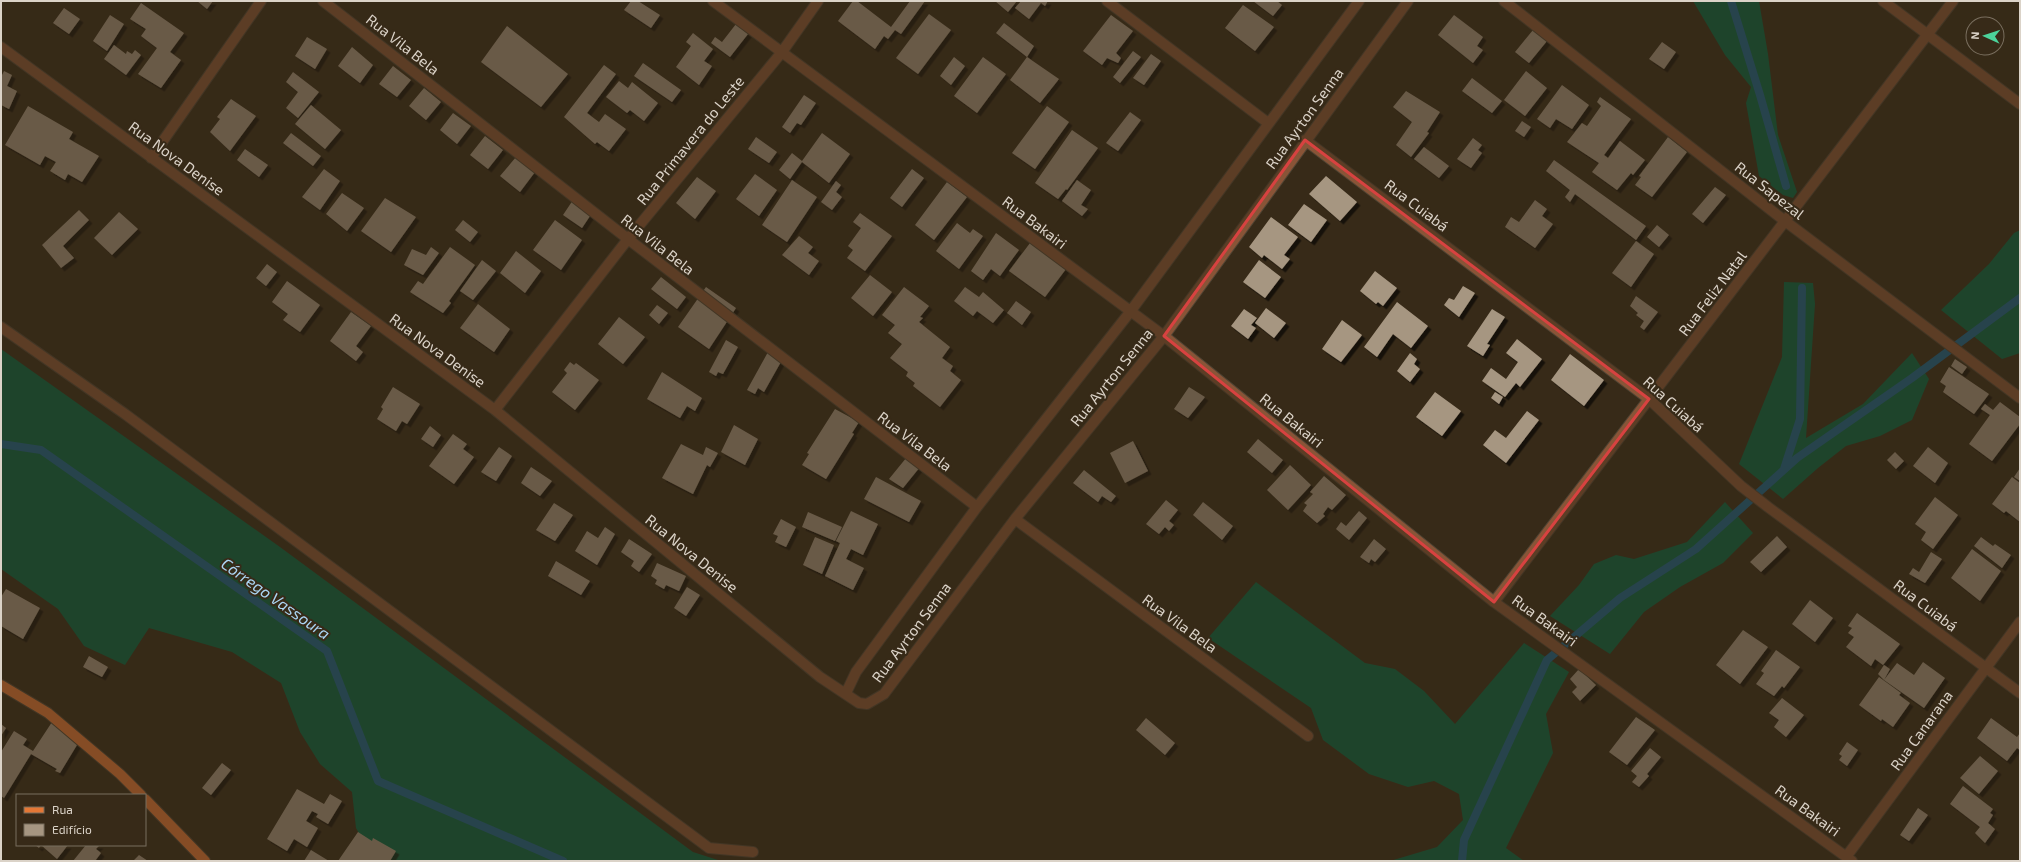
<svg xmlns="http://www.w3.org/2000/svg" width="2021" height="862" font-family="'Exo 2',sans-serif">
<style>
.forest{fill:#026543}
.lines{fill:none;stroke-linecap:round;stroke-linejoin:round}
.stream{stroke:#15628d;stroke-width:8}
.building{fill:#a69681;filter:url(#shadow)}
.minor-casing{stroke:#514534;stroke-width:12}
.major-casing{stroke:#514534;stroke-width:12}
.minor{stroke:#895437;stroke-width:10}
.major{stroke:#e47735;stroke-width:10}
.marked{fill:none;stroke:#d74240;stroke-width:3;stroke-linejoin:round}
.labels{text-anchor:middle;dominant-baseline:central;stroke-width:4;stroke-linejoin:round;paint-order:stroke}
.street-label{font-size:15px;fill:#dbd3c8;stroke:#372a18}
.water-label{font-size:16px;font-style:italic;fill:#abd5f3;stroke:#372a18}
</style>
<defs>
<filter id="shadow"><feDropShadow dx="3.5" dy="3.5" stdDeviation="0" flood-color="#0009"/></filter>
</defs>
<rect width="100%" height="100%" fill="#372a18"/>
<path class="forest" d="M1693,1H1759L1768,54L1778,135L1797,192L1793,198L1783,195L1759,176L1746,103L1751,87L1725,55Z
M2020,230V353L2002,359L1941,310L1989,264L2014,233Z
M1784,282L1813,283L1815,304L1806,438L1863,404L1912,353L1929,379L1912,420L1880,436L1846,446L1818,468L1783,499L1739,464L1782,357Z
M1,349L280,547L693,852L721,861H374L356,828L352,792L320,764L300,732L281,683L232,652L149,628L125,665L84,646L58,609L1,569Z
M1725,502L1753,533L1723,563L1680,587L1644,612L1610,654L1550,616L1579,585L1594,564L1616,555L1634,559L1687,542Z
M1256,582L1365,663L1395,669L1424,691L1455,724L1524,643L1569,672L1546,714L1553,753L1506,848L1524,861H1390L1437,847L1463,820L1459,794L1434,781L1408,787L1369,774L1323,740L1311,708L1208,638Z"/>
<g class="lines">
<path class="stream" d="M1731,1L1760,95L1786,186
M1,444L41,450L327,651L378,781L563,861
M1784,469L1800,419L1802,288
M1462,861L1464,840L1547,660L1620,598L1696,549L1797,458L1912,378L2020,298"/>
</g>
<path class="building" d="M197,1H213L207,9Z
M631,1H638L660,15L651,28L624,10Z
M853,1H857L891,27L910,1H925L901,34L895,30L888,39L884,36L875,49L838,21Z
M995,1H1017L1008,12Z
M1021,1H1048L1045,6L1041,3L1029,19L1015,8Z
M1253,1H1277L1282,5L1273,16Z
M141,3L184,33L170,52L181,60L161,88L138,74L157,48L141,36L146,29L130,19Z
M1243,5L1274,27L1255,51L1225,28Z
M64,8L80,19L69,34L53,23Z
M929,14L951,30L918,74L896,58Z
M110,15L124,24L107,51L93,41Z
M1111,15L1133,31L1116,53L1121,58L1118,63L1107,58L1102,65L1083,51Z
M1454,15L1483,37L1477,46L1483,50L1473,63L1438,35Z
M1004,23L1034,46L1027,57L996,33Z
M736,24L748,34L730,57L711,43L715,37L722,42Z
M507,26L568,74L541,107L481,62Z
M1533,30L1547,41L1529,63L1515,52Z
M693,33L713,49L704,61L712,66L699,85L676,67L691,46L686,42Z
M307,37L327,49L315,69L295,56Z
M1662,42L1676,52L1664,69L1649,59Z
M114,45L126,54L127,51L132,54L135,50L141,55L126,75L104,59Z
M352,47L373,65L360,83L338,66Z
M1133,51L1141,57L1120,83L1113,77Z
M1151,54L1161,61L1144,85L1133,78Z
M954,57L965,66L951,85L940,76Z
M983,57L1006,74L977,113L954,96Z
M1027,57L1059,79L1040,103L1010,80Z
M643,63L681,90L672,102L634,76Z
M604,65L616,74L587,113L599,122L605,114L626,129L609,151L597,142L595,144L564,117Z
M393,66L411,80L397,97L379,84Z
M4,71L12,75L7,86L17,91L9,109L1,105V77Z
M1526,71L1547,88L1525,116L1504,100Z
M293,72L319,92L298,118L286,108L298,92L286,82Z
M1472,78L1502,101L1492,113L1462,91Z
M619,81L628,88L632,82L658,103L644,121L630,110L627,113L606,97Z
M1562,85L1589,105L1572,129L1556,119L1550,128L1537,119Z
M424,88L441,102L426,120L409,106Z
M1406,91L1440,112L1427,132L1429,133L1411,157L1396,145L1412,122L1393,107Z
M804,95L816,103L801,125L797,123L790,133L782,127Z
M1600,97L1631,119L1604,155L1608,158L1620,141L1645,160L1633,175L1631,173L1617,190L1592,172L1599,163L1567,142L1582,123L1587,126L1601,106L1597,102Z
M231,99L256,116L230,151L210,132L220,119L217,117Z
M311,105L341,130L325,149L295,124Z
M28,106L73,132L69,139L99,156L82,182L68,174L65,180L50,171L56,162L45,156L40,165L5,145Z
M1047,106L1069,122L1035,169L1012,153Z
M1130,112L1141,120L1118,151L1106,143Z
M453,113L471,126L457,144L440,130Z
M1522,121L1531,127L1524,137L1515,131Z
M1072,130L1098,148L1067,190L1066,189L1058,199L1035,183Z
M291,133L321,156L313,166L283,143Z
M822,133L850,154L829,183L802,162L790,179L779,170L792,153L802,161Z
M485,136L503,150L488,169L470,155Z
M756,137L777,152L769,163L748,149Z
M1668,137L1687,152L1652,197L1635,185L1641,177L1639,176Z
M1473,138L1482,145L1478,150L1482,153L1471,168L1457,159Z
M1424,147L1449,166L1439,178L1414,159Z
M245,149L268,165L259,177L237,160Z
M516,157L535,172L520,192L500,176Z
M1554,160L1646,226L1636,240L1575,194L1570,202L1565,197L1570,190L1546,171Z
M324,169L340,181L320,210L302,197Z
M912,169L924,178L902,207L890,198Z
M755,174L777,190L759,216L736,199Z
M1326,176L1357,202L1340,221L1309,194Z
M697,177L716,191L695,219L676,203Z
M792,180L817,197L787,242L762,225Z
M1077,180L1091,190L1081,205L1088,209L1082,216L1062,201Z
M836,181L841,185L836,192L842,197L832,210L821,202Z
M947,182L967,197L934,240L915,225Z
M1715,187L1726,195L1703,223L1692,214Z
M342,193L364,208L347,231L326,214Z
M575,197L594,210L582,228L563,215Z
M385,198L416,217L391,252L361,231Z
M1535,200L1547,209L1542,216L1553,224L1535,248L1505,227L1511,217L1519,222Z
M1304,204L1327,220L1311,242L1288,225Z
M79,210L89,220L63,246L74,258L61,268L42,245Z
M119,212L138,229L112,255L94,238Z
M860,213L892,236L865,271L847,258L853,250L848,246L861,228L853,222Z
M1271,217L1298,237L1284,255L1290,259L1282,269L1264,255L1262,258L1249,247Z
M463,220L478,232L470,242L455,230Z
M555,220L582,240L561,270L533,250Z
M957,223L970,233L973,229L983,236L959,269L936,251Z
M1657,225L1669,235L1659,247L1647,237Z
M996,233L1019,250L1000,276L991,269L983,280L971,271Z
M799,236L813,247L808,253L819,261L809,275L782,255Z
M1636,241L1654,254L1631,287L1612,273Z
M1030,243L1066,269L1045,297L1009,271Z
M431,247L439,253L423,275L404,265L412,249L426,255Z
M450,247L475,265L449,301L451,303L443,313L410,292L418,281L423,284Z
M516,251L541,271L525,293L500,273Z
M482,260L496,271L473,300L460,291Z
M1259,260L1281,277L1265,298L1243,282Z
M267,264L277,272L266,286L256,278Z
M1375,271L1397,288L1383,306L1378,302L1376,304L1360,291Z
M870,275L892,292L873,316L851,298Z
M661,277L686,297L677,309L651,289Z
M287,281L320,305L300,332L283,320L288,314L272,302Z
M1463,286L1475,293L1459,317L1444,305L1449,298L1454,300Z
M706,287L736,308L709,349L678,327Z
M904,287L929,306L920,317L923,318L919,322L950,347L942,358L953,366L950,371L961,380L940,407L913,386L915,383L906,376L908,372L890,358L902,344L888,333L895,325L882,315Z
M965,287L979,297L983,292L1004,310L993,323L977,311L973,316L954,301Z
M1636,296L1658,312L1644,330L1640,327L1644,321L1636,315L1638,313L1630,306Z
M1016,301L1031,312L1022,325L1007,313Z
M1397,302L1428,326L1411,348L1393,334L1377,357L1364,347Z
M478,304L510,329L494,352L460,328Z
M657,305L668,313L659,324L649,315Z
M1266,308L1286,323L1274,338L1255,323Z
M1244,309L1257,318L1251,325L1256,328L1248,339L1231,326Z
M1492,309L1505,317L1487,344L1490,345L1483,356L1467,346Z
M351,312L371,326L356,346L363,352L356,361L330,341Z
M619,317L645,337L623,364L598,344Z
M1342,320L1362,335L1341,362L1322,349Z
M1517,339L1542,359L1520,387L1516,383L1505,397L1482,381L1491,368L1506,379L1518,362L1506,353Z
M726,340L738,347L723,374L718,372L716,376L709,372Z
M768,352L782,360L764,392L758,388L755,394L747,390Z
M1410,353L1417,359L1414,364L1420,369L1410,382L1397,371Z
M1570,354L1604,380L1584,406L1551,380Z
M1955,359L1967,367L1962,374L1951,366Z
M570,362L574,365L576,363L599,380L575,410L552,392L567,373L564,370Z
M1949,367L1989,394L1974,414L1943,392L1946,386L1940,382Z
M662,372L702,398L695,411L687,406L680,418L647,399Z
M393,387L420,404L407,424L402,421L396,431L377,419L383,409L381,407Z
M1189,387L1205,397L1188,418L1174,409Z
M1435,392L1461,411L1442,436L1416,417Z
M1495,392L1503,397L1499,404L1491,398Z
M2000,402L2020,417V424L1992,461L1969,444L1990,415L1981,409L1985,404L1993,410Z
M835,409L859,422L852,433L854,434L826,479L802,465L809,454L807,453Z
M1527,411L1539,420L1506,463L1483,445L1495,430L1506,438Z
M734,425L758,439L745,465L721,452Z
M430,426L441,435L433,447L421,439Z
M453,434L467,444L463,449L474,457L454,484L429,466Z
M1258,439L1283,460L1272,473L1247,452Z
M1133,441L1148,471L1125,483L1110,453Z
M681,444L703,455L706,447L718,453L710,467L707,465L693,494L662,478Z
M499,447L512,456L496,481L481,472Z
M1928,447L1948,463L1935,483L1913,466Z
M911,452L924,462L903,488L889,479Z
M1895,452L1904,461L1896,469L1887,460Z
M1290,465L1311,485L1288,510L1267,490Z
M531,467L552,481L540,496L521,483Z
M2020,468V481L2014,477Z
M1084,470L1116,496L1111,502L1102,496L1098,502L1073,483Z
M1324,476L1346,495L1332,510L1328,507L1323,514L1325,516L1317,523L1303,511L1307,505L1304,503L1313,494L1310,492Z
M876,477L921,501L909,522L864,499Z
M2012,477L2020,483V522L2006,511L2004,513L1992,504Z
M1935,497L1958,515L1933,549L1921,540L1926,532L1915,524Z
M1166,500L1178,510L1169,521L1174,525L1169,531L1165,527L1159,534L1146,524Z
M1203,502L1233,526L1222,540L1193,515Z
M554,503L573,515L555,541L536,530Z
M851,511L878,524L863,555L851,549L846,559L864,568L853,590L825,576L840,543L836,541Z
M1359,511L1367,518L1349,540L1336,529L1341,522L1346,526Z
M808,512L842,527L835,541L802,527Z
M781,519L796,527L786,547L775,542L778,536L773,534Z
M605,527L615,534L597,565L575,551L587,531L598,538Z
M1777,536L1787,547L1761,572L1750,562Z
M815,537L834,545L822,574L803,565Z
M1981,537L1993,546L1995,544L2011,555L2002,568L1974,546Z
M629,539L652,554L639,572L631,566L634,561L621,552Z
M1374,539L1386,549L1375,562L1371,559L1369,563L1360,557Z
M1972,549L2001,571L1980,601L1951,578Z
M1931,552L1942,559L1925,583L1909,574L1913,568L1919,572Z
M556,561L590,581L581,595L548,576Z
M657,563L686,576L679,591L666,585L664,589L655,584L657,580L651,576Z
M687,587L700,595L686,616L674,608Z
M6,589L40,608L23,639L1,626V597Z
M1810,600L1833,618L1815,642L1792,624Z
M1857,613L1900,644L1883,665L1875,659L1871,666L1846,647L1854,637L1848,633L1852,628L1848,626Z
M1743,630L1768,647L1740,684L1716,665Z
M1776,650L1800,667L1784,688L1782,686L1774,696L1756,684L1764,673L1761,671Z
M89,656L108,667L102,677L83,667Z
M1923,662L1945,678L1924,708L1884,680L1878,674L1884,665L1890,669L1884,680L1897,663L1914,675Z
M1579,669L1596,685L1580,701L1572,692L1577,687L1570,679Z
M1879,677L1901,693L1899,695L1910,703L1893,727L1882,719L1881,721L1859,705Z
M1782,698L1804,715L1786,737L1774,727L1779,720L1769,713Z
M1636,717L1655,730L1627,765L1609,752Z
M1146,718L1175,743L1165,755L1136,730Z
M1991,718L2017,737L2020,733V750L2017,748L2007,761L1977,738Z
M52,722L80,740L60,773L55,771L57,769L31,754L4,798L1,796V752L14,731L27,739L23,745L33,751Z
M1,724L6,728L1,736Z
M1847,742L1858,750L1847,766L1839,760L1842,756L1839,754Z
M1650,748L1661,757L1647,774L1649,776L1639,787L1632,782L1637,776L1631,771Z
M1980,756L1998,771L1979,794L1960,778Z
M222,763L231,770L211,795L202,788Z
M1963,786L1993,809L1990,813L1993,815L1988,823L1995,829L1985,843L1975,833L1980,827L1950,804Z
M297,789L324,804L330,794L342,801L328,824L316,817L318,814L312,811L306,821L318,828L307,847L294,839L287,851L267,839Z
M1918,808L1928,815L1909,841L1900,835Z
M358,832L372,841L373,838L396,851L390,861H338Z
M35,845H68L57,859L41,845L39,848Z
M86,845H100L96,849L101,853L95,861H73Z
M311,850L329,861H304Z
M139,855L148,861H133Z"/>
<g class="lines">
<g class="minor-casing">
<path id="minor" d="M323,1L628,239L977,507
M713,1L1164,336L1494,602L1852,861
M1107,1L1268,123
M1504,1L1785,221L2020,398
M1883,1L2020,104
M1,47L495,410L820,677L859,703L867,704L884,694L1015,519L1164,336L1408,1
M1305,140L1649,399L1741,486L1768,507L2020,693
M151,158L261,1
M1,327L125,414L709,848L753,852
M495,410L628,239L782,52L818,1
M1015,519L1308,736
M1494,602L1953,1
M846,693L856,672L977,507L1130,312L1359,1
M1846,857L2020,622"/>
</g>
<g class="major-casing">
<path id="major" d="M1,685L48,713L120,774L141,795
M145,799L205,861"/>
</g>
<use href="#minor" class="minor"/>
<use href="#major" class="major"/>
</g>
<path d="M0 0H2021V862H0ZM1305,140L1649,399L1494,602L1164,336Z" fill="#372a18" fill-opacity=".55" fill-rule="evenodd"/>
<path class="marked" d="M1305,140L1649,399L1494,602L1164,336Z"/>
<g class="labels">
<g class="street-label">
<text transform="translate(403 44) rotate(38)">Rua Vila Bela</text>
<text transform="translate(1304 118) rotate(-54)">Rua Ayrton Senna</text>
<text transform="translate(690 140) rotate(-51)">Rua Primavera do Leste</text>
<text transform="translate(177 158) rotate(36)">Rua Nova Denise</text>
<text transform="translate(1770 190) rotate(38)">Rua Sapezal</text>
<text transform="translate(1417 205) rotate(37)">Rua Cuiabá</text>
<text transform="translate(1035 222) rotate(37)">Rua Bakairi</text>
<text transform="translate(658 244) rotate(38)">Rua Vila Bela</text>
<text transform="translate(1712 293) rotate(-53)">Rua Feliz Natal</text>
<text transform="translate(438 350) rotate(36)">Rua Nova Denise</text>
<text transform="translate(1111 377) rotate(-51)">Rua Ayrton Senna</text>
<text transform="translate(1674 404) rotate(42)">Rua Cuiabá</text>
<text transform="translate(1292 420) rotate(39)">Rua Bakairi</text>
<text transform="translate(915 441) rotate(37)">Rua Vila Bela</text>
<text transform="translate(692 553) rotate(39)">Rua Nova Denise</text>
<text transform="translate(1926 605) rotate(37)">Rua Cuiabá</text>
<text transform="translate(1545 620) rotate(36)">Rua Bakairi</text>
<text transform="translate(1180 623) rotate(36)">Rua Vila Bela</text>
<text transform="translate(911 632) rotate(-53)">Rua Ayrton Senna</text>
<text transform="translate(1921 730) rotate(-54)">Rua Canarana</text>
<text transform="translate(1808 810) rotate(36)">Rua Bakairi</text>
</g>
<g class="water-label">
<text transform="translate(276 598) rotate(35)">Córrego Vassoura</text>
</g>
</g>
<rect width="2021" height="862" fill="none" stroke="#dbd3c8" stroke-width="4"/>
<rect x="16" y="794" width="130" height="52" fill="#372a18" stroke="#796e5e"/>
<rect x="24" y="807" width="20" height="6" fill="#e47735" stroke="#796e5e"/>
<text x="52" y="814" font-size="12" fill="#dbd3c8">Rua</text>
<rect x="24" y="824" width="20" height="12" fill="#a69681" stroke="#796e5e"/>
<text x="52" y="834" font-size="12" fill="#dbd3c8">Edifício</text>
<g transform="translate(1985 36) rotate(273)"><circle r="19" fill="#372a18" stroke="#796e5e"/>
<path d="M0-3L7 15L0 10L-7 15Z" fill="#4cd39b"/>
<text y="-6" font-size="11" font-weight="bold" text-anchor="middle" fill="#dbd3c8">N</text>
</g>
</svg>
